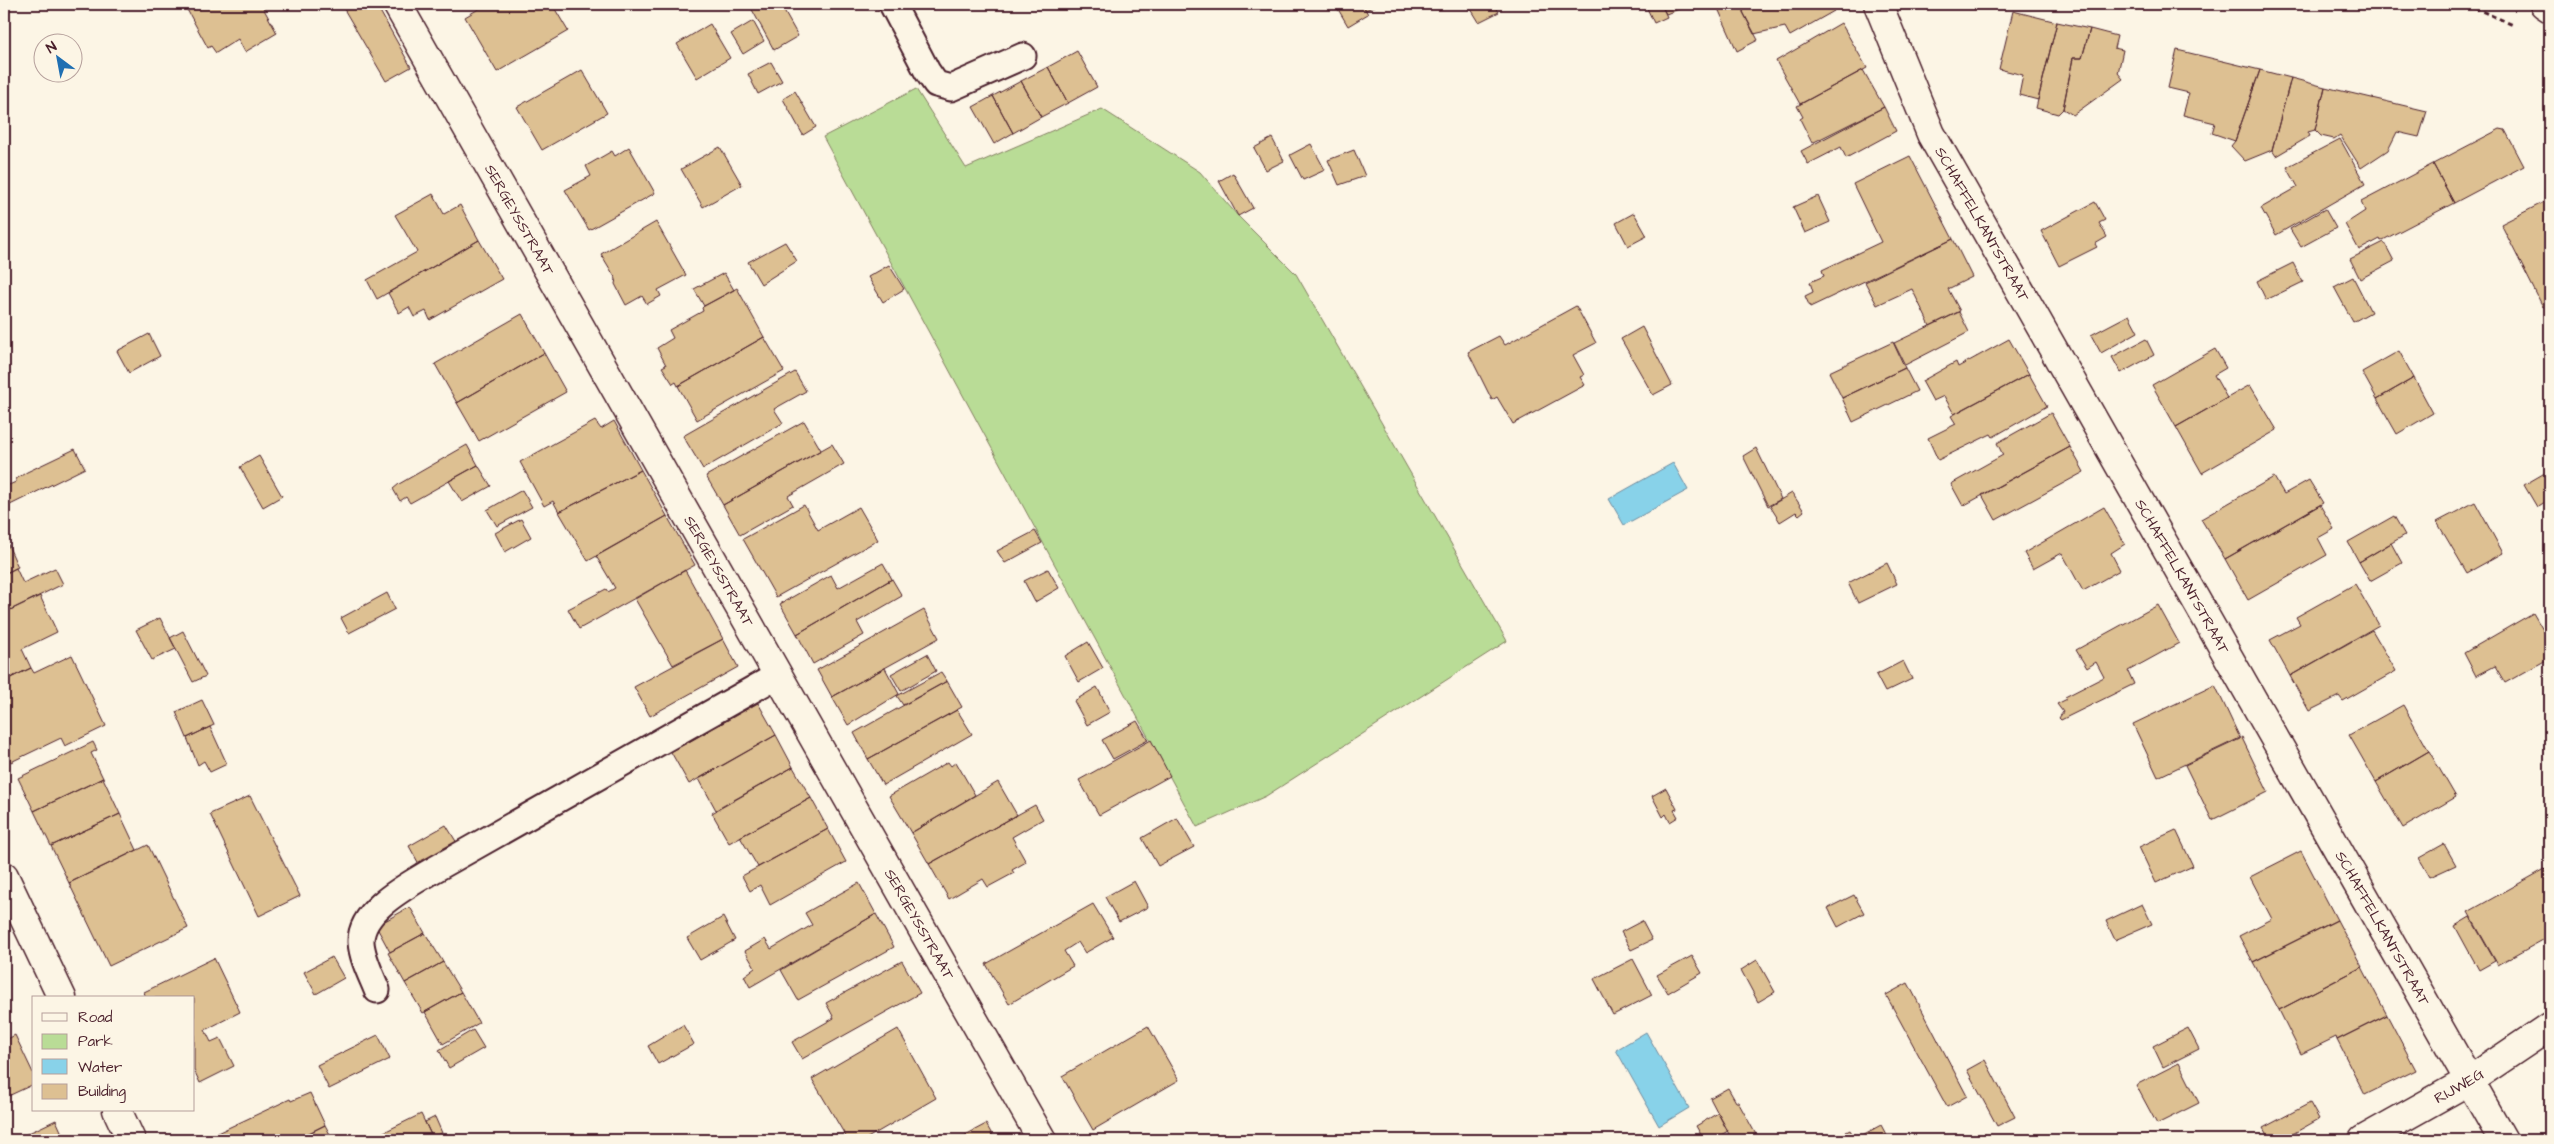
<svg xmlns="http://www.w3.org/2000/svg" width="2554" height="1144" font-family="'Architects Daughter',sans-serif">
<style>
.green{fill:#b9dc96;stroke:#827e60}
.water{fill:#88d2e9;stroke:#6f8a9d}
.building{fill:#ddc092;stroke:#4a1f2b}
.lines{fill:none;stroke-linecap:round;stroke-linejoin:round}
.lane-casing{stroke:#4a1f2b;stroke-width:29}
.street-casing{stroke:#4a1f2b;stroke-width:31}
.primary-casing{stroke:#4a1f2b;stroke-width:31}
.path{stroke:#4a1f2b;stroke-width:3;stroke-dasharray:5 4;stroke-linecap:butt}
.lane{stroke:#fcf5e5;stroke-width:25}
.street{stroke:#fcf5e5;stroke-width:28}
.primary{stroke:#fcf5e5;stroke-width:28}
.labels{text-anchor:middle;dominant-baseline:central;stroke-width:4.5;stroke-linejoin:round;paint-order:stroke}
.street-label{font-size:15px;fill:#4a1f2b;stroke:#fcf5e5}
</style>
<rect width="100%" height="100%" fill="#fcf5e5"/>
<filter id="ink" filterUnits="userSpaceOnUse"><feTurbulence type="fractalNoise" baseFrequency=".02" numOctaves="2"/><feDisplacementMap in="SourceGraphic" scale="10" xChannelSelector="R" yChannelSelector="G"/><feConvolveMatrix kernelMatrix="1 2 1 2 8 2 1 2 1" color-interpolation-filters="sRGB"/></filter>
<g filter="url(#ink)">
<path class="green" d="M916,89L966,168L1102,109L1200,172L1238,216L1296,274L1507,641L1266,796L1197,827L823,137Z"/>
<path class="water" d="M1673,463L1688,490L1624,525L1609,499Z
M1646,1032L1689,1108L1659,1126L1616,1050Z"/>
<path class="building" d="M184,4H261L277,33L245,52L238,39L216,53L211,46L208,48Z
M341,4H376L411,67L386,81Z
M487,4H552L568,31L497,72L465,17Z
M749,4H780L798,36L774,50Z
M1335,4H1362L1368,14L1348,26Z
M1362,4H1378L1366,10Z
M1468,4H1494L1499,12L1479,22Z
M1645,4H1661L1667,17L1654,23Z
M1661,4H1692L1666,14Z
M1716,4H1745L1743,12L1758,40L1737,51Z
M1745,4H1830L1834,11L1790,36L1785,27L1754,34L1743,12Z
M2013,11L2057,22L2038,100L2019,95L2023,75L1999,69Z
M753,21L764,41L743,54L731,34Z
M2057,22L2090,29L2082,58H2073L2063,109L2058,114L2036,108Z
M1841,23L1867,68L1800,104L1776,61Z
M710,24L730,58L697,78L677,44Z
M2090,29L2117,36L2114,48L2123,50L2118,73L2123,79L2073,115L2063,109L2073,58H2082Z
M2177,50L2260,70L2235,141L2212,133L2215,123L2183,115L2189,93L2168,88Z
M1077,51L1097,87L1068,103L1048,67Z
M771,62L782,81L758,94L748,74Z
M1048,67L1068,103L1041,117L1021,81Z
M582,70L607,113L542,150L517,107Z
M1863,70L1884,107L1812,143L1800,119L1803,117L1797,106Z
M2260,70L2291,78L2272,150L2245,161L2231,146L2235,141Z
M2291,78L2325,87L2315,130L2308,132L2310,136L2276,156L2272,150Z
M1021,81L1041,117L1013,133L993,96Z
M2325,87L2427,111L2419,137L2397,132L2388,150L2361,168L2340,135L2334,139L2321,136L2315,130Z
M795,91L816,127L803,135L783,99Z
M993,96L1013,133L994,144L973,107Z
M1884,107L1896,131L1846,158L1841,147L1808,164L1801,151Z
M2500,129L2505,130L2524,166L2454,203L2433,164Z
M1272,138L1284,161L1266,170L1254,148Z
M2340,139L2365,184L2276,235L2261,208L2298,187L2287,167Z
M1311,144L1325,170L1303,180L1290,155Z
M629,147L655,193L589,230L565,190L591,176L586,166L612,151L615,156Z
M720,147L742,185L703,207L681,169Z
M1354,150L1365,176L1339,185L1328,160Z
M1910,156L1953,239L1810,307L1805,296L1813,292L1810,282L1824,276L1822,270L1881,242L1853,184Z
M2433,164L2454,203L2381,241L2380,239L2359,250L2345,224L2365,211L2361,202Z
M1233,173L1253,208L1238,216L1219,181Z
M433,194L444,214L460,205L479,240L377,299L367,280L417,252L395,215Z
M1818,196L1830,222L1805,233L1793,207Z
M2550,199V304L2543,307L2501,224Z
M2095,202L2105,220L2099,223L2107,237L2095,244L2097,247L2059,266L2041,231Z
M2325,209L2336,228L2301,247L2290,229Z
M1634,213L1647,236L1628,246L1616,223Z
M656,222L686,275L658,290L661,296L647,304L642,296L626,305L615,284L616,279L601,254Z
M1953,239L1972,277L1948,289L1960,311L1930,326L1912,289L1877,305L1865,282Z
M479,240L502,279L430,320L426,311L414,317L409,307L399,313L388,293Z
M785,242L797,261L761,284L748,262Z
M2384,242L2394,261L2360,279L2350,259Z
M2293,263L2303,282L2266,300L2257,281Z
M889,265L904,289L883,302L868,277Z
M724,273L734,290L704,306L694,289Z
M2353,277L2371,312L2353,322L2334,287Z
M737,288L764,337L678,386L676,382L673,384L662,367L666,365L657,348L673,338L669,330L703,311L702,308L704,306Z
M1576,306L1596,343L1573,355L1584,375L1580,377L1585,385L1513,424L1497,397L1492,400L1468,352L1499,336L1505,345Z
M1959,312L1969,332L1905,365L1894,343Z
M522,314L544,353L457,403L435,364Z
M2129,315L2138,332L2101,353L2091,335Z
M1642,327L1672,385L1653,395L1621,339Z
M149,334L160,356L129,373L117,351Z
M764,337L784,371L697,420L678,386Z
M2009,339L2029,374L1954,414L1944,396L1933,401L1922,381L1956,362L1958,367Z
M2146,339L2154,355L2121,373L2112,357Z
M1893,342L1905,368L1842,398L1829,372Z
M2215,349L2226,368L2214,375L2227,398L2176,427L2152,385Z
M2399,351L2414,378L2377,399L2362,372Z
M544,353L566,392L479,441L457,403Z
M1905,368L1917,391L1853,422L1842,398Z
M795,372L806,391L774,409L783,423L703,469L683,436Z
M2029,374L2047,406L1993,437L1991,434L1938,460L1928,438L1956,424L1951,416Z
M2414,378L2433,413L2397,434L2377,399Z
M2250,385L2277,430L2202,473L2176,427Z
M2051,413L2070,447L1963,506L1951,484L2003,455L1997,443Z
M595,421L601,429L614,421L641,470L559,512L553,501L544,506L520,462Z
M804,421L821,450L723,505L706,476Z
M832,444L844,464L788,496L793,505L740,535L723,505Z
M467,445L478,465L410,503L406,497L400,501L393,489L399,484Z
M2070,447L2084,472L1996,520L1982,495Z
M1756,448L1781,499L1768,506L1743,456Z
M75,449L85,468L4,508V487L16,482V479L27,472Z
M259,456L282,496L263,507L240,467Z
M478,465L491,486L462,502L449,481Z
M641,470L667,516L588,561L559,512Z
M2550,470V499L2537,507L2524,485Z
M2274,477L2284,494L2309,480L2323,503L2225,559L2201,519Z
M522,490L532,507L497,526L487,510Z
M1792,493L1804,511L1799,515L1796,512L1780,522L1770,506Z
M2475,502L2503,553L2467,573L2437,522Z
M804,505L818,530L859,507L878,540L776,597L743,539Z
M2320,505L2334,529L2318,538L2327,555L2248,600L2225,559Z
M2104,507L2125,544L2111,553L2120,570L2083,591L2062,553L2033,569L2024,553Z
M667,516L695,565L579,629L568,609L606,589L608,592L615,588L596,556Z
M2394,516L2405,535L2359,562L2348,542Z
M521,519L531,537L505,552L495,533Z
M1035,531L1042,543L1005,563L997,551Z
M4,536L18,567L4,574Z
M2391,543L2402,563L2370,581L2359,562Z
M883,563L892,579L797,634L780,604L831,575L838,588Z
M1887,563L1897,584L1858,603L1848,583Z
M16,568L23,583L55,568L63,584L4,613V574Z
M1048,569L1059,588L1035,602L1024,581Z
M685,570L723,639L673,665L635,599Z
M892,579L902,596L857,622L864,635L813,664L797,634Z
M2355,584L2379,625L2290,676L2270,640L2300,624L2296,617Z
M387,593L395,609L349,633L341,618Z
M40,596L57,632L22,649L31,668L4,681V613Z
M2158,605L2179,643L2128,671L2134,684L2061,720L2059,718L2063,712L2057,704L2067,699L2065,697L2104,677L2096,662L2087,668L2076,650Z
M924,610L939,638L832,697L817,670Z
M2533,613L2550,642V658L2505,683L2495,666L2476,676L2464,653Z
M160,618L176,649L152,660L136,630Z
M2372,630L2396,671L2343,701L2339,696L2309,711L2290,676Z
M183,631L206,676L193,682L170,638Z
M723,639L738,667L650,716L634,687Z
M1088,642L1103,668L1079,682L1065,656Z
M927,654L936,671L901,691L891,674Z
M72,655L106,726L65,746L61,738L11,762L4,748V681L31,668L34,673Z
M1903,661L1912,679L1885,692L1876,675Z
M885,668L899,694L848,725L832,697Z
M941,672L947,681L903,705L897,696Z
M947,681L962,707L868,759L854,733Z
M2215,685L2240,738L2158,777L2133,724Z
M1097,687L1110,712L1087,725L1074,701Z
M202,700L214,725L187,738L176,712Z
M758,703L776,735L689,784L671,752Z
M2403,705L2429,751L2376,782L2349,735Z
M957,710L972,734L883,785L868,759Z
M1137,721L1148,740L1113,759L1102,740Z
M210,727L227,764L210,772L204,761L198,765L187,738Z
M776,735L793,767L716,810L699,779Z
M2242,738L2268,792L2212,820L2185,765Z
M1151,740L1170,776L1099,815L1079,780Z
M93,742L97,750L91,753L103,778L34,811L18,778Z
M2429,751L2456,797L2403,828L2376,782Z
M948,762L951,766L956,762L975,795L911,833L889,796Z
M793,767L811,798L729,843L712,813Z
M103,778L120,814L51,846L34,811Z
M998,782L1017,815L929,864L911,833Z
M1666,788L1677,809L1674,810L1678,817L1670,822L1666,814L1663,817L1652,796Z
M250,796L300,896L259,916L210,814Z
M811,798L828,829L758,867L740,837Z
M1035,805L1043,819L1012,837L1026,862L1012,870L1014,873L988,887L983,879L949,899L929,864Z
M120,814L137,850L69,883L51,846Z
M1177,818L1194,847L1158,866L1142,838Z
M446,825L457,843L419,864L409,846Z
M828,829L846,862L770,905L760,885L750,891L742,876Z
M2176,830L2193,866L2156,883L2139,847Z
M2444,844L2456,865L2430,877L2419,858Z
M148,845L188,928L109,966L69,883Z
M2301,851L2337,920L2253,962L2239,936L2272,919L2250,877Z
M2545,869L2550,878V936L2498,965L2468,912Z
M1134,881L1148,907L1119,922L1105,897Z
M859,883L876,914L750,987L744,976L755,968L745,951L765,939L771,949L812,925L805,913Z
M1854,895L1864,913L1838,927L1828,908Z
M1093,904L1113,937L1085,953L1078,942L1064,951L1073,966L1009,1004L986,964Z
M2142,904L2152,924L2115,940L2106,921Z
M410,907L425,933L390,952L376,926Z
M876,914L894,947L798,1000L781,970Z
M723,917L735,940L700,960L687,938Z
M2470,917L2495,961L2479,970L2455,926Z
M2337,920L2362,967L2279,1010L2253,962Z
M1642,921L1652,940L1631,950L1621,932Z
M425,933L443,962L405,983L388,953Z
M1692,956L1702,973L1668,993L1657,975Z
M332,957L344,978L316,994L304,972Z
M214,958L240,1012L205,1030L211,1042L220,1038L234,1066L200,1083L194,1070V998H146L144,992Z
M1633,959L1652,995L1613,1015L1594,979Z
M1757,960L1775,992L1758,1002L1741,970Z
M902,961L920,993L802,1059L792,1042L834,1018L826,1003Z
M443,962L461,992L423,1013L405,983Z
M2362,967L2387,1015L2337,1040L2336,1037L2301,1054L2279,1010Z
M1908,983L1967,1096L1947,1107L1886,995Z
M461,992L479,1023L443,1044L425,1012Z
M2387,1015L2416,1070L2365,1095L2337,1040Z
M683,1025L694,1044L658,1064L648,1046Z
M1148,1026L1179,1080L1093,1130L1062,1076Z
M2188,1028L2199,1049L2163,1067L2153,1046Z
M898,1029L936,1098L864,1140H848L812,1079Z
M473,1030L484,1048L449,1068L439,1050Z
M15,1035L34,1075V1084L4,1098V1041Z
M378,1035L390,1059L329,1089L317,1065Z
M1985,1060L2015,1117L1997,1126L1967,1070Z
M2179,1063L2199,1103L2157,1124L2136,1085Z
M1728,1088L1736,1102H1738L1759,1140H1732L1710,1098Z
M310,1093L325,1125L295,1140H215L213,1135L290,1099L291,1101Z
M2310,1103L2319,1119L2282,1140H2270L2263,1128Z
M1718,1113L1728,1131L1712,1140H1704L1696,1126Z
M421,1114L433,1139L381,1140L378,1135Z
M435,1117L442,1133L432,1137L425,1122Z
M56,1120L65,1140H14Z
M986,1124L995,1140H956Z
M325,1125L333,1140H295Z
M1881,1125L1889,1140H1856L1855,1139Z
M1850,1130L1856,1140H1831Z
M933,1133L938,1140H920Z"/>
<g class="lines">
<g class="lane-casing">
<path id="lane" d="M892,4L927,71L936,84L951,88L1023,56
M377,990C371,975 362,958 361,942C360,910 407,886 430,872L778,675"/>
</g>
<g class="street-casing">
<g id="street">
<path id="s1" d="M397,4L1042,1140"/>
<path id="s2" d="M1878,4L1931,134L2503,1140"/>
<path d="M4,876L62,998"/>
<path d="M117,1110L131,1140"/>
<path id="s3" d="M2363,1140L2470,1080L2550,1026"/>
</g>
</g>
<g class="primary-casing">
<path id="primary" d="M2544,4L2550,8"/>
</g>
<path class="path" d="M2203,4L2220,7L2230,4
M2466,4L2513,25"/>
<use href="#lane" class="lane"/>
<use href="#street" class="street"/>
<use href="#primary" class="primary"/>
</g>
</g>
<g class="labels">
<g class="street-label">
<text stroke="none"><textPath href="#s1" startOffset="248">SERGEYSSTRAAT</textPath></text>
<text stroke="none"><textPath href="#s2" startOffset="244">SCHAFFELKANTSTRAAT</textPath></text>
<text stroke="none"><textPath href="#s1" startOffset="652">SERGEYSSTRAAT</textPath></text>
<text stroke="none"><textPath href="#s2" startOffset="649">SCHAFFELKANTSTRAAT</textPath></text>
<text stroke="none"><textPath href="#s1" startOffset="1058">SERGEYSSTRAAT</textPath></text>
<text stroke="none"><textPath href="#s2" startOffset="1054">SCHAFFELKANTSTRAAT</textPath></text>
<text stroke="none"><textPath href="#s3" startOffset="110">RIJWEG</textPath></text>
</g>
</g>
<rect width="2554" height="1144" fill="none" stroke="#fcf5e5" stroke-width="20"/>
<rect x="10" y="10" width="2534" height="1124" fill="none" stroke="#4a1f2b" stroke-width="2" filter="url(#ink)"/>
<rect x="32" y="996" width="162" height="115" fill="#fcf5e5" stroke="#b59f9b"/>
<rect x="42" y="1013" width="25" height="8" fill="#fcf5e5" stroke="#b59f9b"/>
<text x="78" y="1022" font-size="15" fill="#4a1f2b">Road</text>
<rect x="42" y="1034" width="25" height="15" fill="#b9dc96" stroke="#b59f9b"/>
<text x="78" y="1046" font-size="15" fill="#4a1f2b">Park</text>
<rect x="42" y="1059" width="25" height="15" fill="#88d2e9" stroke="#b59f9b"/>
<text x="78" y="1072" font-size="15" fill="#4a1f2b">Water</text>
<rect x="42" y="1084" width="25" height="15" fill="#ddc092" stroke="#b59f9b"/>
<text x="78" y="1096" font-size="15" fill="#4a1f2b">Building</text>
<g transform="translate(58 58) rotate(328)"><circle r="24" fill="#fcf5e5" stroke="#b59f9b"/>
<path d="M0-4L9 19L0 12L-9 19Z" fill="#1f6fb2"/>
<text y="-8" font-size="14" font-weight="bold" text-anchor="middle" fill="#4a1f2b">N</text>
</g>
</svg>
